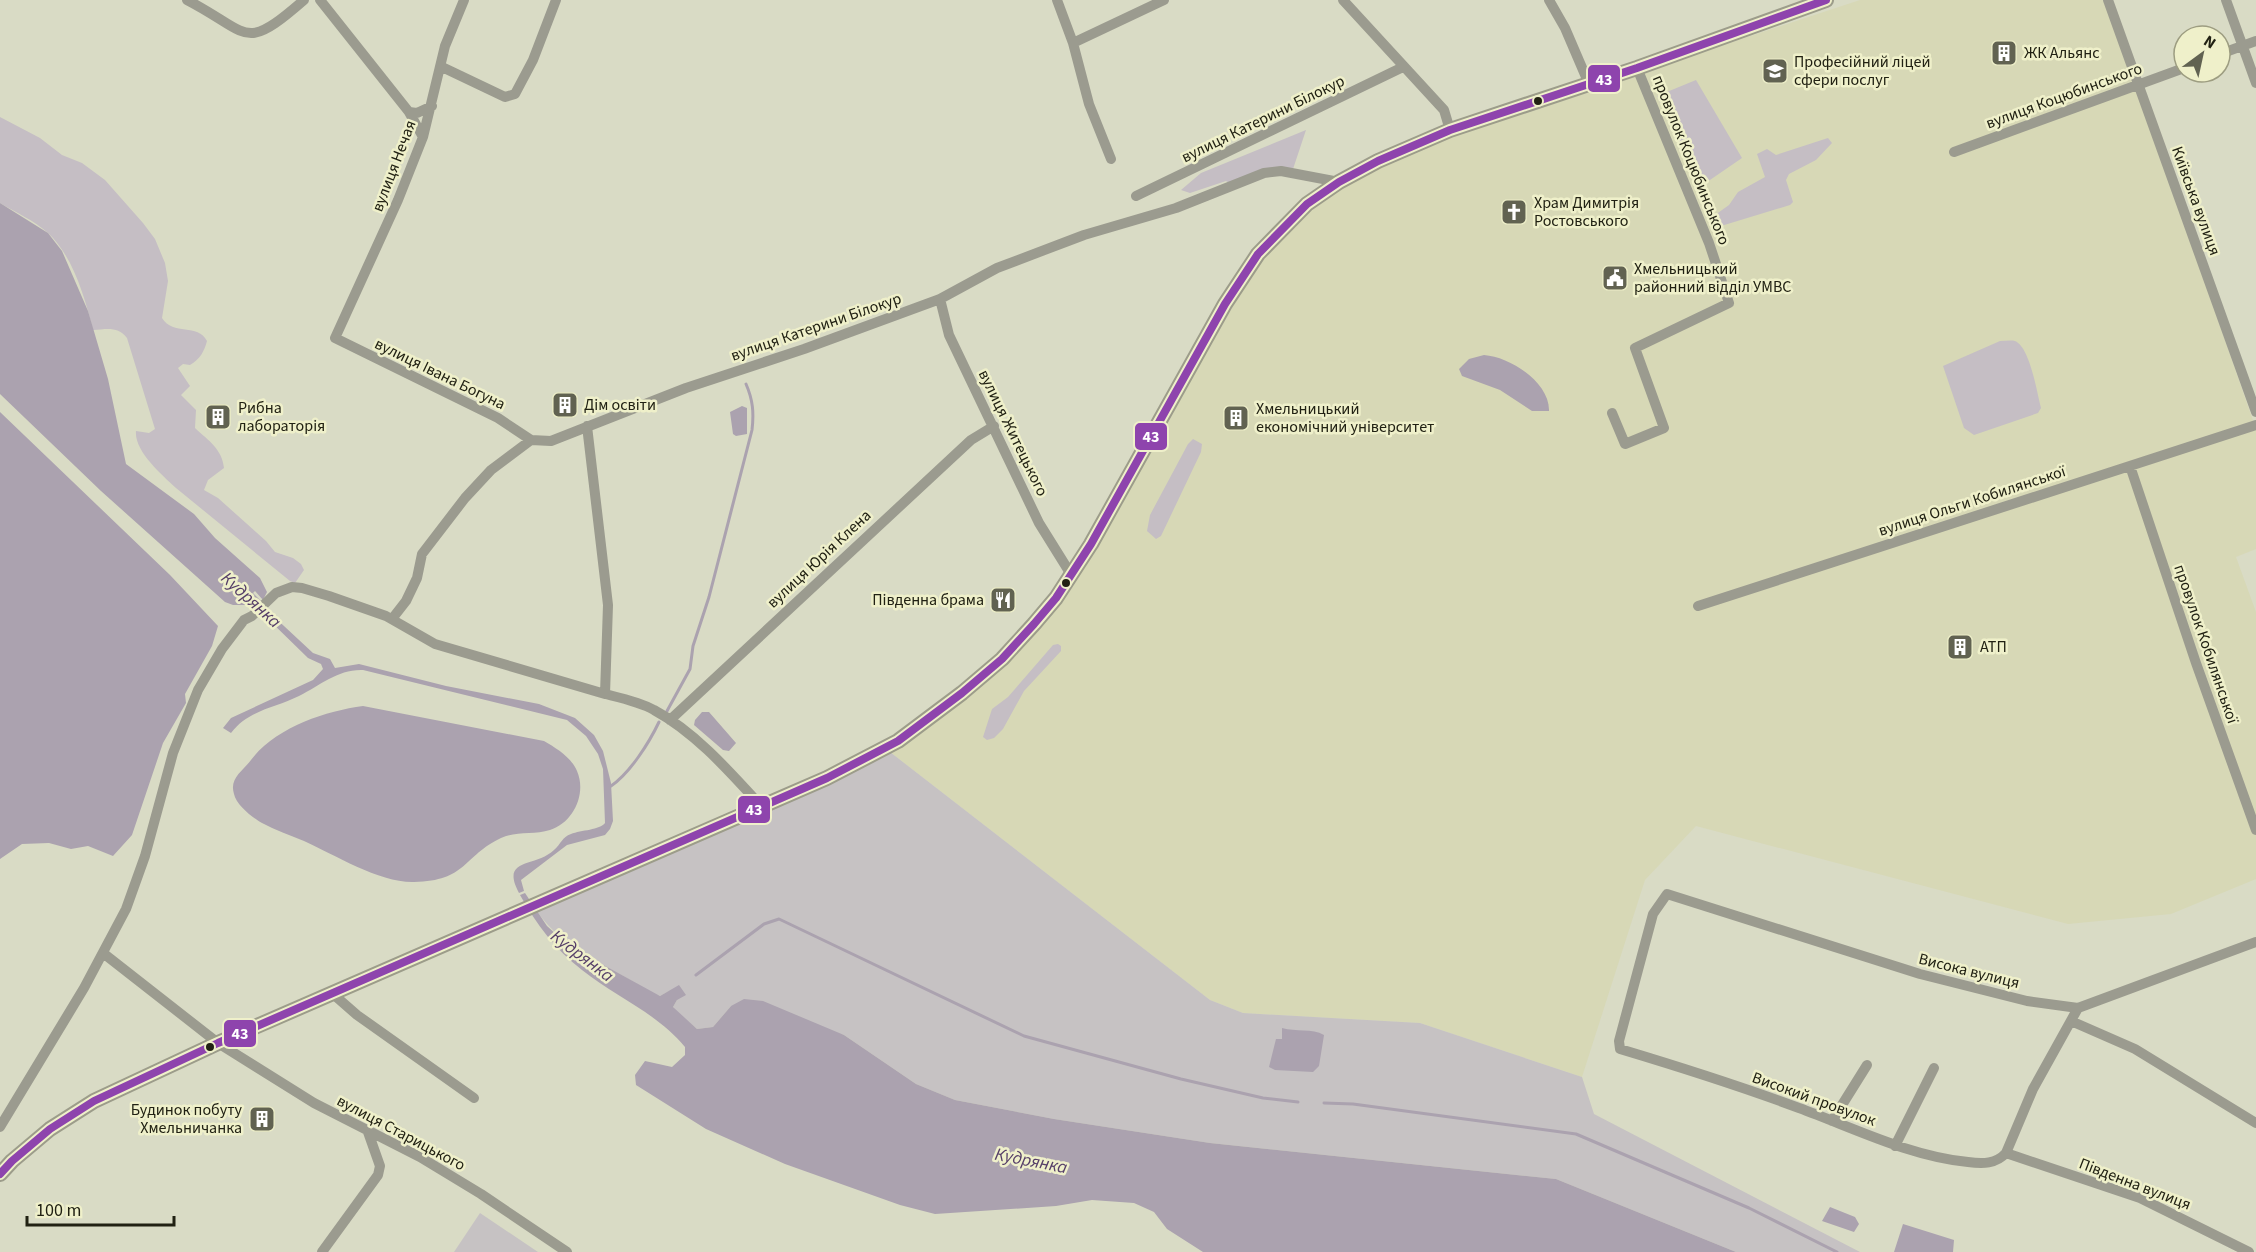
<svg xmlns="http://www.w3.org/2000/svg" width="2256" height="1252" font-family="'Source Sans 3',sans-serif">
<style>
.built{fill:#d7d8b6}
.green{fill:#c6c2c3}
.forest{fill:#c5bec4}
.water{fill:#aba2af}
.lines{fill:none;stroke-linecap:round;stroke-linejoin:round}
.stream{stroke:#aba2af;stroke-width:3}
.minor{stroke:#9b9b8f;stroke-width:10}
.primary{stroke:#9c9c8a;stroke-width:16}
.bus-1-casing{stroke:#eff0ca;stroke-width:12}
.bus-1{stroke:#8e44ad;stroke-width:8}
.bus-dot{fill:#212113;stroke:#eff0ca;stroke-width:2}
.labels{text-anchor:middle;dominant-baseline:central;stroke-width:5;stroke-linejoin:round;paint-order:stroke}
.poi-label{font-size:16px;fill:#212113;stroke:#eff0ca;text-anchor:start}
.street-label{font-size:16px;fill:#212113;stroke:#eff0ca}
.water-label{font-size:18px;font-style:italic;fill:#553e68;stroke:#eff0ca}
.line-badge{stroke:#eff0ca;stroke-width:2}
.badge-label{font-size:16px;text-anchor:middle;font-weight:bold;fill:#fff}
</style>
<rect width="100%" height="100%" fill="#d9dbc5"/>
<path class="built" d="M1860,0H2106L2256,429V549L2236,557L2256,612V879L2171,914L2068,924L1696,826L1645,880L1582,1077L1420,1023L1243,1013L1210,1000L890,752L1006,662L1175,405L1262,257L1310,208L1341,186L1452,134Z"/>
<path class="green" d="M890,752L1210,1000L1243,1013L1420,1023L1582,1077L1594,1114L1860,1252H1736L1556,1179L1210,1143L1054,1119L955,1100L916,1084L844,1035L731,1006L713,1027L697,1029L675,1010L673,1007L677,1000L669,991L660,996L650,992C608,964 566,953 536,910Z
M480,1213L538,1252H454Z"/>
<path class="forest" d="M1696,80L1742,158L1707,182H1701L1694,176L1657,96Z
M0,117L40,138L62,155L82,163L105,180L143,223L155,239L165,263L168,281L162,318C173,336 198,323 207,341C204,352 200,359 190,365L183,364L178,368L190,386L181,395L196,410L195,428C209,441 222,449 224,468L208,480L204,490L218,498L266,541L275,552L293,558L301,564L304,570L295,583L290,581L176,488C162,475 134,451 136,431L149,433L155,429L127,338C118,326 107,329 93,330C85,298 73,256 48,233C35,221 15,212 0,203Z
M1306,130L1293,169L1231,184L1226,181L1190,193L1181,190L1201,173Z
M1828,138L1832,143L1816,160L1789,174L1786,180L1793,202L1790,205L1721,226L1717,223L1715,215L1729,205L1738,192L1765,177L1757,154L1767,149L1776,155Z
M2000,341C2005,341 2011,340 2015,341C2030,347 2037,393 2041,408L2038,413L1974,435L1964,428L1943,366Z
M1193,439L1202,444L1201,452L1161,536L1156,539L1147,531L1150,515L1188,444Z
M1058,644L1061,646V651L1024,691L1003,729L994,738L987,740L983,737L992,709L1008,697L1053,645Z"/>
<path class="water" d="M0,203L48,233L62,251L88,311L108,379L126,464L194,514L215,538L260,578L267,592L263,600L255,591L253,593L263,603L257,609L253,605H233L225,602L101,491L0,394Z
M1484,355C1511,357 1550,383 1549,411H1532L1500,390L1462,376L1459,369L1469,359Z
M742,406L747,408V434L736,436L733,434L730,412Z
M0,412L170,575L218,626L212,646L185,694L186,703L163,743L132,835L113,856L88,846L71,849L49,843L22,844L0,859Z
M270,613L313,653L330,659L335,668L359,664L446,686L539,704L575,718L594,735L603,751L611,783L613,821L610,829L605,835L567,845L521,880L524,891L519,893C500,857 535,868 554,850C561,844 562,837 571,834C581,830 600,830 605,823L603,769L598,754L586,736L567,720L363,670C338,669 321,685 299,696C275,708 248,710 231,733L223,728L231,718L313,680L323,669L321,664L308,658L266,617Z
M363,706L544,741C556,748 571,757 577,771C587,794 573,823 550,830C534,835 515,831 501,838C463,856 467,881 414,882C380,883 335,855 304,841C290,835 275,830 262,823C253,818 236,805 234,794C229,778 243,771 251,760C275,728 325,711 363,706Z
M702,712H709L736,743L729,751L723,750L694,725L695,720Z
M525,893L547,926L569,946L660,996L679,985L686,995L677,1000L673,1007L697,1029L713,1027L731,1006L744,999L763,1001L844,1035L916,1084L955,1100L1054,1119L1210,1143L1556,1179L1736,1252H1203L1167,1229L1154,1212L1134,1203L1092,1200L1056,1206L935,1214L900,1205L785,1164L706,1129L636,1085L635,1075L645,1061L672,1067L685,1055V1047C657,1013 616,997 582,970C555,949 537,925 520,895Z
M1282,1028C1296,1032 1312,1028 1324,1035L1319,1066L1313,1072L1275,1070L1269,1067L1276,1039H1282Z
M1830,1207L1855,1217L1859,1224L1854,1232L1822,1221Z
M1903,1224L1954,1240L1953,1252H1894Z"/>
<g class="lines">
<path class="stream" d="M667,711L690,669L693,646L709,597L752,430C754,413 753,400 746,384
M611,786C630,773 649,743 659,722
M696,975L764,924L779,919L1024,1036L1181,1079L1263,1098L1298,1102
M1324,1103L1353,1104L1576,1134L1749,1208L1837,1252"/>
<path class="minor" d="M187,0C251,33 242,54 304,0
M320,0L409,112L423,137
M464,0L445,46L423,137L398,200L335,338L498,418L531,440
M1057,0L1073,43L1089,104L1111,159
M1343,0L1444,110L1450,130
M1549,0L1565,28L1589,84
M2108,0L2256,412
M2226,0L2256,83
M1073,43L1164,0
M2220,54L2256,41
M442,67L505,97L515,94L533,60L556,0
M409,112L417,113L432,106
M1954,152L2184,68
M1136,196L1403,67
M940,299L949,335L1039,523L1072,576
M1612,413L1625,444L1664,428L1635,348L1729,303L1709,243L1637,68
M587,426L608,605L605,694C621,698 640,702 654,710C695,732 730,772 761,806
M2130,466L2196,663L2256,830
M1698,606L2256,425
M392,619L406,601L417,578L422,554L465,498L491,470L531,440L551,441L686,388L804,349L940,299L997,268L1084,235L1176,208L1264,173L1281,171L1339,182
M670,720L971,440L994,426
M103,953L218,1043L314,1103L420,1157L481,1194L567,1252
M333,994L357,1015L474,1098
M2078,1008L2033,1089L2006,1153C1996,1164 1983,1164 1968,1162C1909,1156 1854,1128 1799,1108C1740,1086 1680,1067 1620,1049L1619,1041L1653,914L1667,894L1920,974L2027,1001L2078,1008L2256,942
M2071,1021L2135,1049L2256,1123
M1832,1121L1867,1065
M0,1127L84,988L126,909L145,856L173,753L198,690L222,649L244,620L252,616L276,593L292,587L302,588L329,596L386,616L435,644L605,694
M1895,1146L1934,1068
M2006,1153L2140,1198L2249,1252
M322,1252L378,1175L380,1166L368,1132"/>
<path class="primary" d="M0,1174L12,1161L50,1129L94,1101L218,1043L827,778L898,741L962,693L1002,659L1034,624L1056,598L1091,544L1225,304L1258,254L1307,204L1339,182L1378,161L1450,130L1637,68L1826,0"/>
<g class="bus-1-casing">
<path id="bus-1" d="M0,1174L12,1161L50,1129L94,1101L218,1043L827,778L898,741L962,693L1002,659L1034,624L1056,598L1091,544L1225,304L1258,254L1307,204L1339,182L1378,161L1450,130L1637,68L1826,0"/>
</g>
<use href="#bus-1" class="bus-1"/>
</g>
<defs>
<g id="building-square" transform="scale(1.35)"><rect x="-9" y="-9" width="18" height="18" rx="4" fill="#616251" stroke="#eff0ca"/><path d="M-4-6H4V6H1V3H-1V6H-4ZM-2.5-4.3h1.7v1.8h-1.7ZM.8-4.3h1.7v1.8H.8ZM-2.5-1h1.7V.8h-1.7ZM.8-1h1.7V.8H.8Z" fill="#fff"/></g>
<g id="university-square" transform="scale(1.35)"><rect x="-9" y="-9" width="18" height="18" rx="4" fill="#616251" stroke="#eff0ca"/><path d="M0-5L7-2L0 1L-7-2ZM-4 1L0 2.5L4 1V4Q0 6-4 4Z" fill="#fff"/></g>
<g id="church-square" transform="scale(1.35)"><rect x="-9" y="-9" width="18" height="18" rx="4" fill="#616251" stroke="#eff0ca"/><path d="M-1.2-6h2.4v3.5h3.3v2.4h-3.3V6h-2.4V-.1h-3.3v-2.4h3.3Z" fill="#fff"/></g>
<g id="civic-square" transform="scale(1.35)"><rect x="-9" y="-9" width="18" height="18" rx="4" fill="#616251" stroke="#eff0ca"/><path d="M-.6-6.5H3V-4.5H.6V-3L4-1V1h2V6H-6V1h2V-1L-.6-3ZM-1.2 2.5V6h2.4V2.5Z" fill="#fff"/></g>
<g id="restaurant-square" transform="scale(1.35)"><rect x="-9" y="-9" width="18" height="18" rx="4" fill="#616251" stroke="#eff0ca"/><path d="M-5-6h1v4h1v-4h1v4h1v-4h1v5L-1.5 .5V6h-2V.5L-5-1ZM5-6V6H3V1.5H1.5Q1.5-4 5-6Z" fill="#fff"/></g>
</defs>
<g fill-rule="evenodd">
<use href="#building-square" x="2004" y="53"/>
<use href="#university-square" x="1775" y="71"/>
<use href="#church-square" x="1514" y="212"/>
<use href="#civic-square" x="1615" y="278"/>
<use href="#building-square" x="565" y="405"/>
<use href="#building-square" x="218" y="417"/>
<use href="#building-square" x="1236" y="418"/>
<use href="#restaurant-square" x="1003" y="600"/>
<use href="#building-square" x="1960" y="647"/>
<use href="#building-square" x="262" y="1119"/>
</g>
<g class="bus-dot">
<circle cx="1538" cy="101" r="5"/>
<circle cx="1066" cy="583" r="5"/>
<circle cx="210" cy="1047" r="5"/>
</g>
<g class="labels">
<g class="poi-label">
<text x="2024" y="53">ЖК Альянс</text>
<text x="1794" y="62">Професійний ліцей<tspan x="1794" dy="18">сфери послуг</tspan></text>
<text x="1534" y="203">Храм Димитрія<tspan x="1534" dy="18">Ростовського</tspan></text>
<text x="1634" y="269">Хмельницький<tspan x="1634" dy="18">районний відділ УМВС</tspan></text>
<text x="584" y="405">Дім освіти</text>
<text x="238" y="408">Рибна<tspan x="238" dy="18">лабораторія</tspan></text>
<text x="1256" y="409">Хмельницький<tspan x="1256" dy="18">економічний університет</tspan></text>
<text x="984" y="600" text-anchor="end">Південна брама</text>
<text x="1980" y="647">АТП</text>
<text x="242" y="1110" text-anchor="end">Будинок побуту<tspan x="242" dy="18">Хмельничанка</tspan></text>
</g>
<g class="street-label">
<text transform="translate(2064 96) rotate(-20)">вулиця Коцюбинського</text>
<text transform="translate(1263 119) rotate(-26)">вулиця Катерини Білокур</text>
<text transform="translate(1691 160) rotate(68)">провулок Коцюбинського</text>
<text transform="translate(394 166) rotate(-69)">вулиця Нечая</text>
<text transform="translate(2196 201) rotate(70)">Київська вулиця</text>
<text transform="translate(816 327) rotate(-19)">вулиця Катерини Білокур</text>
<text transform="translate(440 374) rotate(26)">вулиця Івана Богуна</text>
<text transform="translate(1013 433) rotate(64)">вулиця Житецького</text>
<text transform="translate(1972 501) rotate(-18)">вулиця Ольги Кобилянської</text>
<text transform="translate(819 559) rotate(-43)">вулиця Юрія Клена</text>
<text transform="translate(2206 644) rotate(71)">провулок Кобилянської</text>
<text transform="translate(1969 971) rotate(14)">Висока вулиця</text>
<text transform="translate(1814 1099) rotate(20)">Високий провулок</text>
<text transform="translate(401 1133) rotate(28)">вулиця Старицького</text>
<text transform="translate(2135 1184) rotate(21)">Південна вулиця</text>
</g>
<g class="water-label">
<text transform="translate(251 600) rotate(42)">Кудрянка</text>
<text transform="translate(582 956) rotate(37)">Кудрянка</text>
<text transform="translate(1031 1161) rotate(11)">Кудрянка</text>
</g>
</g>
<g class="line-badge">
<rect x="1587" y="64" width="34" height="29" rx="6" fill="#8e44ad"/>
<rect x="1134" y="422" width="34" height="29" rx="6" fill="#8e44ad"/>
<rect x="737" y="795" width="34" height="29" rx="6" fill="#8e44ad"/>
<rect x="223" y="1019" width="34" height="29" rx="6" fill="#8e44ad"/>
</g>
<g class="badge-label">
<text x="1604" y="85">43</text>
<text x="1151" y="442">43</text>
<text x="754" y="815">43</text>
<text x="240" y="1039">43</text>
</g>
<g transform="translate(2202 54) rotate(33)"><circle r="28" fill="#eff0ca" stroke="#9d9d81" stroke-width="1.5"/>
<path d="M0-4.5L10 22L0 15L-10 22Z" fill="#616251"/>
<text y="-9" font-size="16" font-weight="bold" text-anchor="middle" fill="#212113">N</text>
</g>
<path d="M27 1216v9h147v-9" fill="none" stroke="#212113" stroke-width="3"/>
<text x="36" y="1216" font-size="18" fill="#212113" stroke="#eff0ca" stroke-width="4.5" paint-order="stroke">100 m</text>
</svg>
